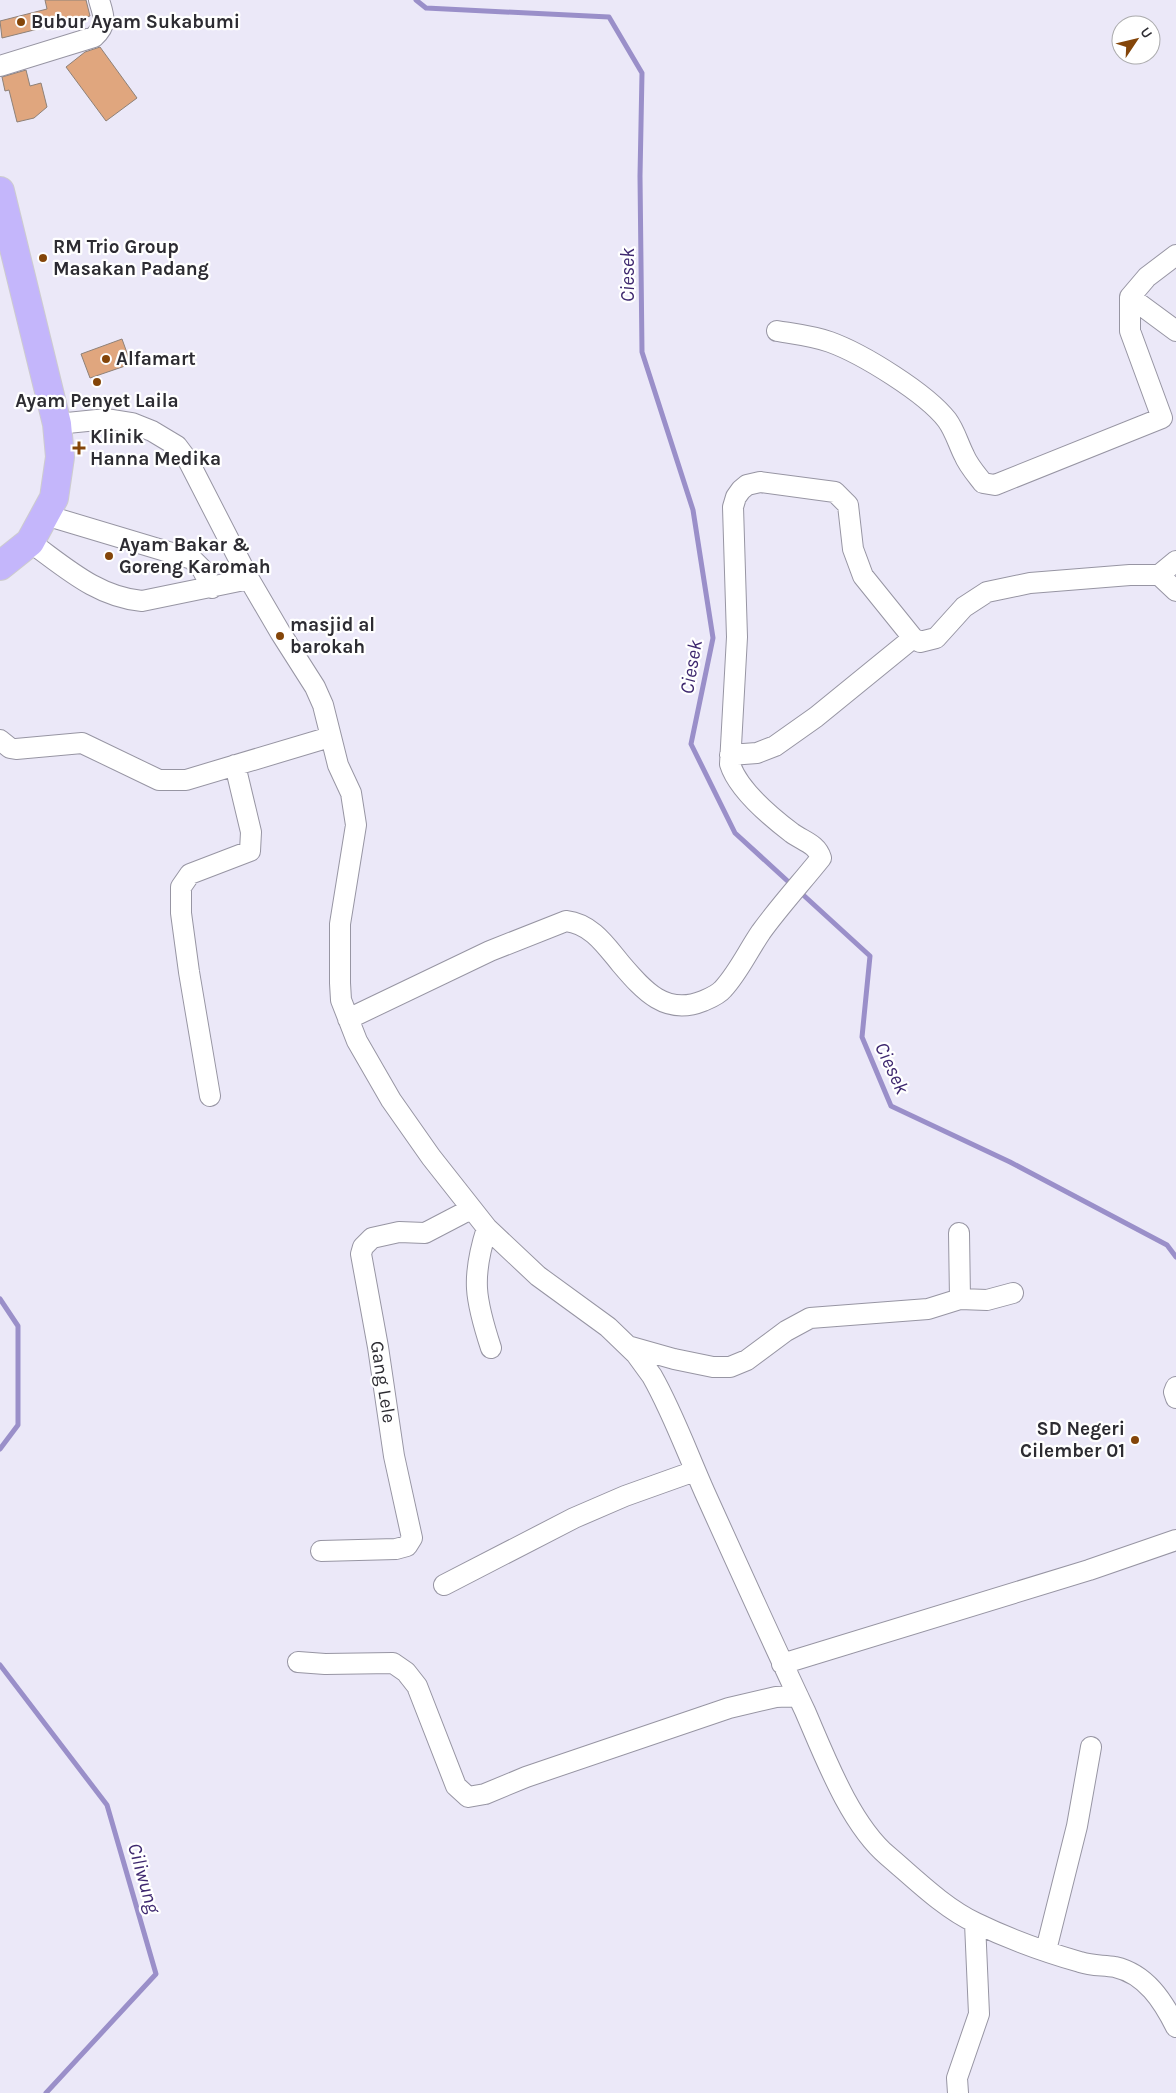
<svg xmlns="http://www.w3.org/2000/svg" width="1176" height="2093" font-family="Karla,sans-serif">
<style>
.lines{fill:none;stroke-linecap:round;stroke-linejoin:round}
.stream{stroke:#9a8fc9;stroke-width:5}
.building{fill:#e0a67e;stroke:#8e8178}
.minor-casing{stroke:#9795a3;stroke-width:22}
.highway-casing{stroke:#cdccce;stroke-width:30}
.minor{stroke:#fff;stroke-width:20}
.highway{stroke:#c4b6fb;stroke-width:28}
.poi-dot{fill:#844509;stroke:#fff;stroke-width:2}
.labels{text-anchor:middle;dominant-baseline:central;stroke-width:4.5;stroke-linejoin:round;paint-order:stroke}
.poi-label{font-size:19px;font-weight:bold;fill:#2d2c32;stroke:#fff;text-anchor:start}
.street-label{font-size:19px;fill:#2d2c32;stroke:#fff}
.water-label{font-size:20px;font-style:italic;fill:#3e286f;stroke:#fff}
</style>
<rect width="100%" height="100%" fill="#ebe8f8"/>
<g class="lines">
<path class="stream" d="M416,0L426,8L609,17L642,73L640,176L642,352L693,510L713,638L691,744L735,833L793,886
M800,892L870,956L862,1037L891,1106L1010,1162L1167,1245L1176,1257
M0,1299L18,1326V1425L0,1449
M0,1665L107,1805L156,1974L46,2093"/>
</g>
<path class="building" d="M45,0H86L90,16L2,38L0,21L47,9Z
M100,47L137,98L106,121L66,67L85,52Z
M26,70L30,86L41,83L47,107L34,118L17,122L9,90L5,91L2,77Z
M122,339L131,364L90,378L81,354Z"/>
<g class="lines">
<g class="minor-casing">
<path id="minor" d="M0,66L94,37C108,24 104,17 99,0
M1176,255L1147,277L1130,297L1176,331
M777,331C795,334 813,336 830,342C863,354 926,393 947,420C955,431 958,443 964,455C968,465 976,474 983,483L995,485L1162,418L1130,331V297
M57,424L107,419L132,423L152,431L177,446L189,462L249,579L280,632L315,687L323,705L338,765L351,793L356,825L340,924V983L341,1000L357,1041L391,1100L431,1157L487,1228L538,1276L608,1327L636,1354L652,1376C673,1413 688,1455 705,1493C738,1566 771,1639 805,1711C825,1757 850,1824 888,1856C915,1879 944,1908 976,1923C1009,1939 1045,1952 1080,1962C1092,1966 1103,1965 1115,1967C1146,1974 1163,2001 1176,2027
M45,515L192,559L202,569L212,588
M30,542C65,567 97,597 142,601L249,579
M1159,575L1176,591
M0,740L10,748L16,749L82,743L159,780H186L330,737
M730,755L757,753L775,746L816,717L913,638
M348,1019L490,951L566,921C592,924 606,946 621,964C644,991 666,1016 703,1001C710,998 718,995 723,989C738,973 748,951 761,932C779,907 801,883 821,858C817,844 803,841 792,833C771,817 738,790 730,764L737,637L733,507L736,497L741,490L747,485L760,482L835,492L848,505L853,549L863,576L913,638L920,642L936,638L964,607L987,592L1030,583L1130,575H1159L1176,561
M210,1096L189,972L181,913V887L190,874L250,851L251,832L235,765
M487,1228C471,1278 475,1299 491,1348
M959,1233L960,1299
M628,1346L674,1359L713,1367H730L747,1360L786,1331L810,1318L928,1309L960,1299L987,1300L1013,1293
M1176,1387L1174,1392L1176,1398
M321,1551L396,1549L407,1546L412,1538L394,1456L378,1347L361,1254L363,1247L372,1238L399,1232L425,1233L471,1209
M444,1585L574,1518L625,1496L695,1471
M298,1662L325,1664L393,1663L406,1672L417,1686L456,1786L468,1797L485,1794L526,1777L729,1708L776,1697L798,1696
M782,1664L1089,1570L1176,1540
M1046,1950L1077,1826L1091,1747
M958,2093L957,2078L979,2014L975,1923"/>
</g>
<g class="highway-casing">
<path id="highway" d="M0,191L57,424L60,457L54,498L30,542L0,566"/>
</g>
<use href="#minor" class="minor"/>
<use href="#highway" class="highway"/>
</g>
<g class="poi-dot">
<circle cx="21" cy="22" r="5"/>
<circle cx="43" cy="258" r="5"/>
<circle cx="106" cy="359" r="5"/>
<circle cx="97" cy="382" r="5"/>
<path d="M76.5 440.5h5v5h5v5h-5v5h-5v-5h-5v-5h5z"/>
<circle cx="109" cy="556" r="5"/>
<circle cx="280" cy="636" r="5"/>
<circle cx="1135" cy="1440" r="5"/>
</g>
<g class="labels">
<g class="poi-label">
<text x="31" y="22">Bubur Ayam Sukabumi</text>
<text x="53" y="247">RM Trio Group<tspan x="53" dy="22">Masakan Padang</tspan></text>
<text x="116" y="359">Alfamart</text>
<text x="97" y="401" text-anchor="middle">Ayam Penyet Laila</text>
<text x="90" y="437">Klinik<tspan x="90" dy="22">Hanna Medika</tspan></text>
<text x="119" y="545">Ayam Bakar &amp;<tspan x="119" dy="22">Goreng Karomah</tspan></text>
<text x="290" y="625">masjid al<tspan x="290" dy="22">barokah</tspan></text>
<text x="1125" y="1429" text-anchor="end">SD Negeri<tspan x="1125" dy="22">Cilember 01</tspan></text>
</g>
<g class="street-label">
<text transform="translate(383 1382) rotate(81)">Gang Lele</text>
</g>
<g class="water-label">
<text transform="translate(627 275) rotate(-90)">Ciesek</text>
<text transform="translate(691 667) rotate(-80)">Ciesek</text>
<text transform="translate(892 1068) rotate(65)">Ciesek</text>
<text transform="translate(144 1878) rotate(74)">Ciliwung</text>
</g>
</g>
<g transform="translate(1136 40) rotate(55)"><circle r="24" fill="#ffffff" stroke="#ababad"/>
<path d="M0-4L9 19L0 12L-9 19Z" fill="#844509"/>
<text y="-8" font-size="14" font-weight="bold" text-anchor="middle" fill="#2d2c32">U</text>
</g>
</svg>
